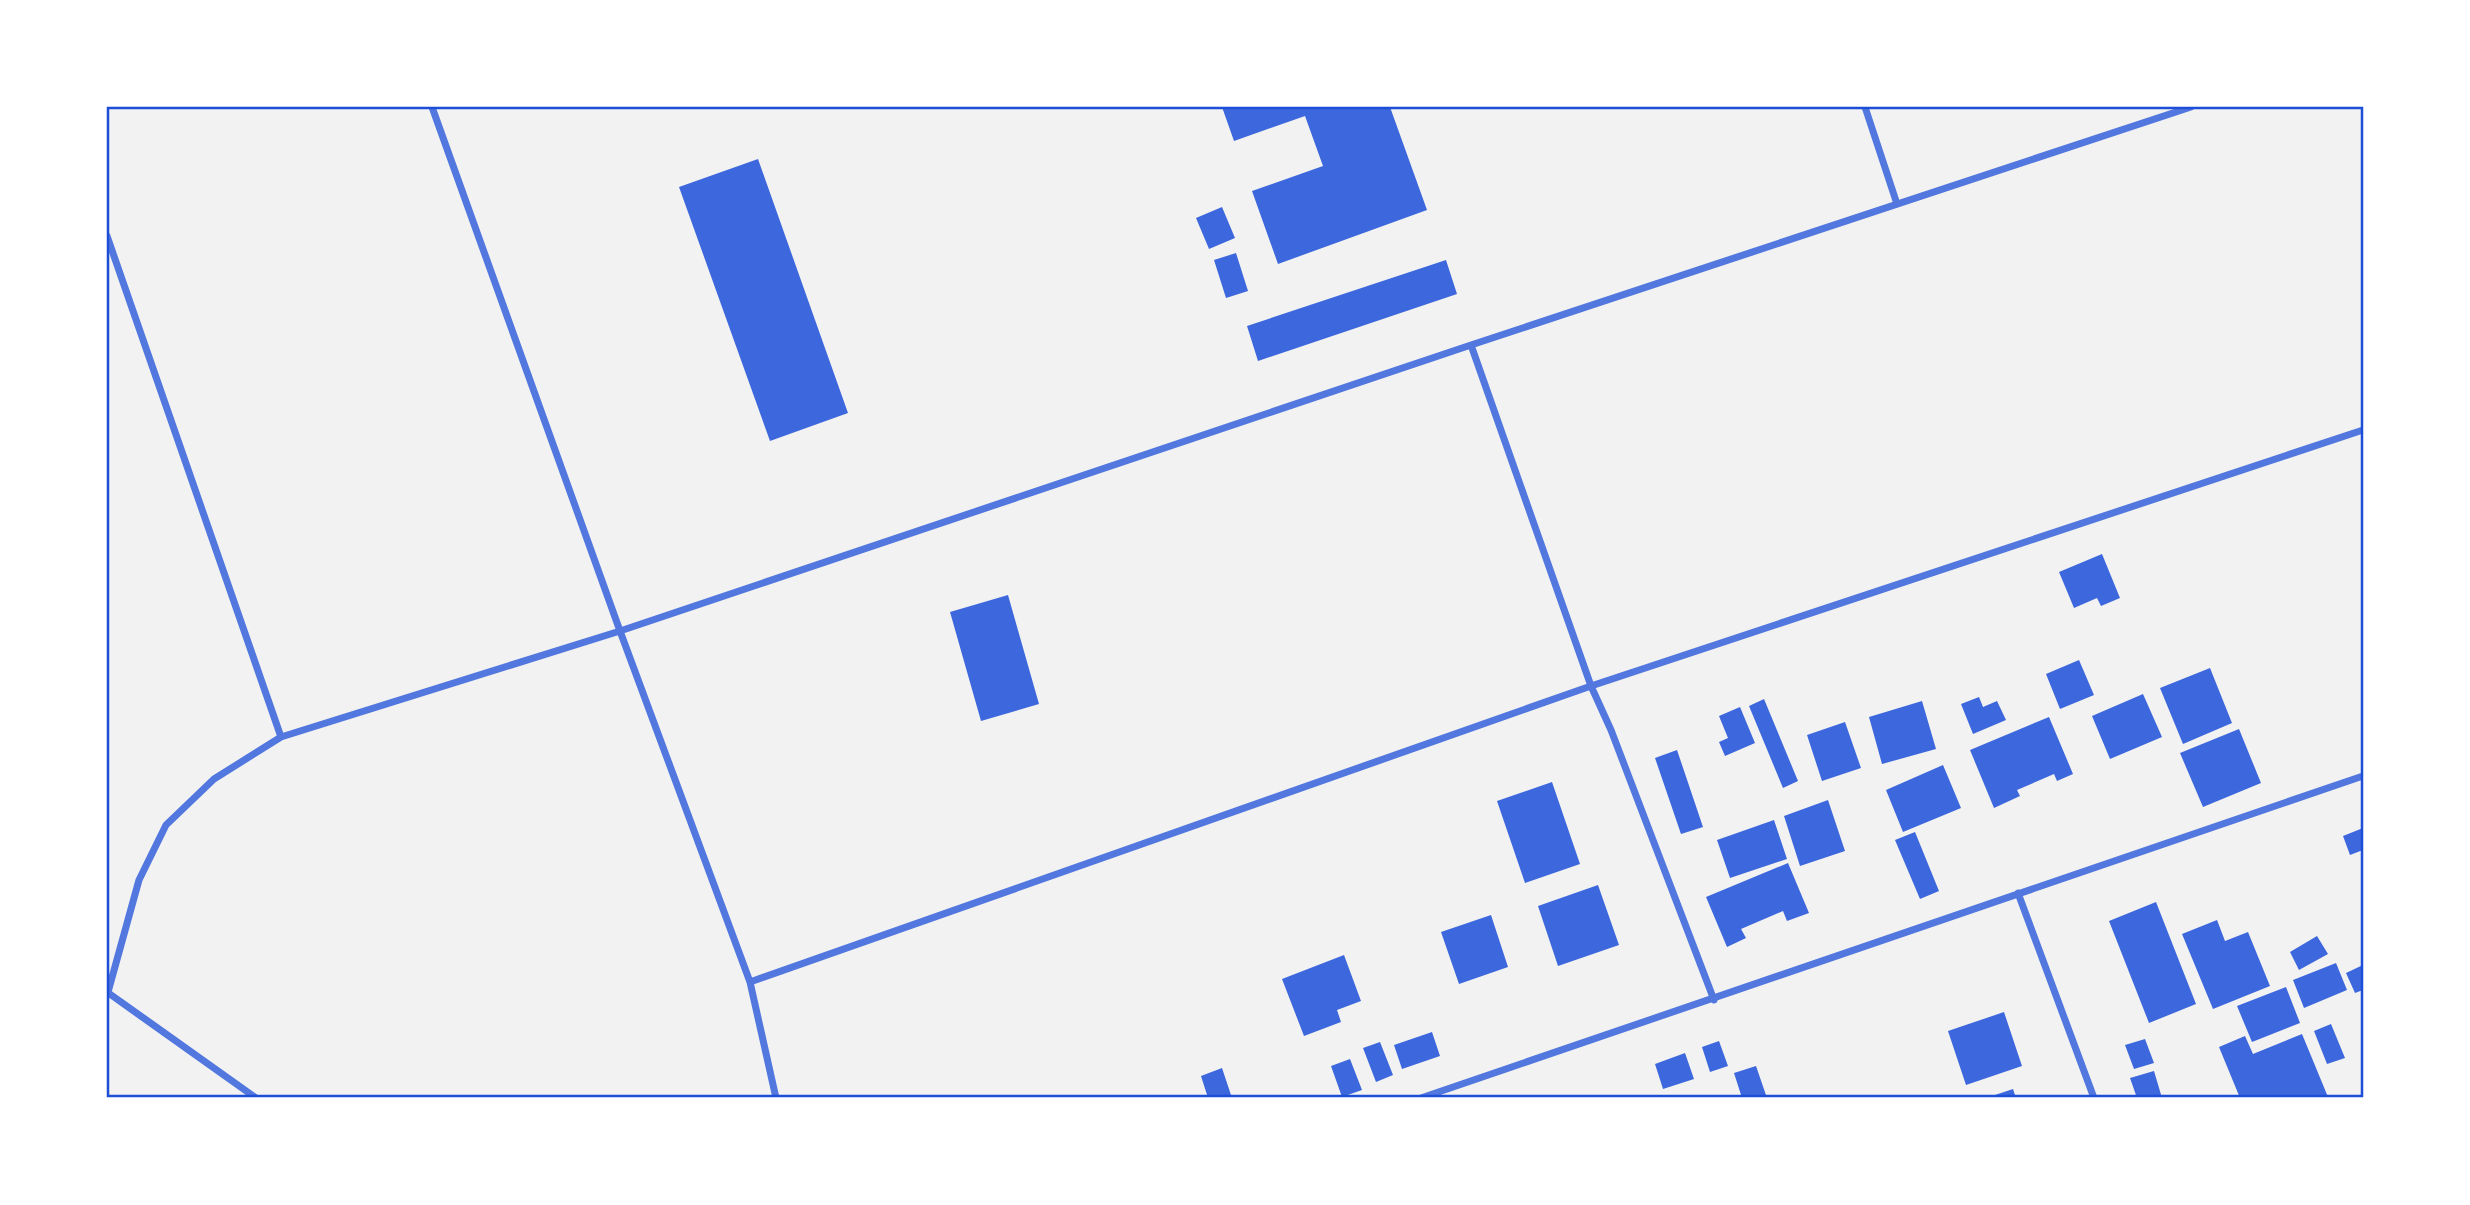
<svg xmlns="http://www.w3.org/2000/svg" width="2470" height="1205" font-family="'Source Sans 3',sans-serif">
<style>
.building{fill:#3d67dc}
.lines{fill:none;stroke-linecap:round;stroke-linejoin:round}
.minor{stroke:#5277de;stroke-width:7}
.neatline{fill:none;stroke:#1d4ed8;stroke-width:2.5}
</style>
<rect width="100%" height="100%" fill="#f2f2f2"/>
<path class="building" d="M1222,107H1390L1427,210L1278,264L1252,191L1323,166L1305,116L1234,141Z
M758,159L848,413L770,441L679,187Z
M1222,207L1235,238L1209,249L1196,218Z
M1236,253L1248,291L1226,298L1214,260Z
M1446,260L1457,294L1258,361L1247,326Z
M2102,554L2120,598L2101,606L2097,598L2074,608L2059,572Z
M1008,595L1039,704L981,721L950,612Z
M2079,660L2094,695L2060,709L2046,674Z
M2210,668L2232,723L2183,744L2160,688Z
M2143,694L2162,737L2110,759L2092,716Z
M1979,697L1983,707L1997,701L2006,720L1973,734L1961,704Z
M1764,699L1798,781L1783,788L1749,706Z
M1922,701L1936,749L1882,764L1869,717Z
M1740,707L1755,743L1725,756L1719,742L1728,738L1719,716Z
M2049,717L2073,774L2057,781L2054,774L2017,790L2020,796L1994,808L1970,750Z
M1845,722L1861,768L1822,781L1807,735Z
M2239,729L2261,783L2203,807L2180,753Z
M1677,750L1703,827L1681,834L1655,758Z
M1943,765L1961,808L1903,832L1886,790Z
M1552,782L1580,864L1525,883L1497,801Z
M1828,800L1845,851L1800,866L1784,816Z
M1774,820L1787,859L1730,878L1717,840Z
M2363,828V850L2350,855L2343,836Z
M1915,832L1939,891L1920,899L1895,840Z
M1788,863L1809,913L1787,921L1783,911L1741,929L1746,938L1727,947L1706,897Z
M1598,885L1619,945L1558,966L1538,906Z
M2156,902L2196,1004L2149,1023L2109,921Z
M1491,915L1508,967L1459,984L1441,932Z
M2217,920L2225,941L2248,932L2270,986L2213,1009L2182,934Z
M2317,936L2328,954L2299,970L2290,952Z
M1344,955L1361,1001L1337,1010L1341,1022L1304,1036L1282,979Z
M2336,963L2347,990L2304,1008L2293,980Z
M2363,965V990L2355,993L2346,973Z
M2286,987L2300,1023L2252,1042L2237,1006Z
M2004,1012L2022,1066L1966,1085L1948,1031Z
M2331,1024L2345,1058L2327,1064L2314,1031Z
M1432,1032L1440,1056L1402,1069L1394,1045Z
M2302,1034L2328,1097L2240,1098L2219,1047L2245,1036L2253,1054Z
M2145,1039L2154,1063L2134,1069L2125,1045Z
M1719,1041L1728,1066L1710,1072L1702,1047Z
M1380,1042L1393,1075L1376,1082L1363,1048Z
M1685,1053L1694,1079L1663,1089L1655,1064Z
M1350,1059L1362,1090L1342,1097L1331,1066Z
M1756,1066L1767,1098H1742L1734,1073Z
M1222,1068L1232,1098H1208L1201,1076Z
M2154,1071L2162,1098H2137L2130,1078Z
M2013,1089L2016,1098H1986Z"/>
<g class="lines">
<path class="minor" d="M432,107L620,631L750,982L776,1098
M1865,107L1897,204
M107,236L281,737
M1471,345L1591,686L1611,730L1714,1000
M2018,893L2094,1098
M750,982L1591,686L2363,430
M107,992L256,1098
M108,992L139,880L166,825L214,779L281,737L620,631L1471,345L2191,107
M1421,1098L2363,776"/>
</g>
<rect width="2470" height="1205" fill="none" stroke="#ffffff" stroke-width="217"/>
<rect x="108" y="108" width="2254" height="988" class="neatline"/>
</svg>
